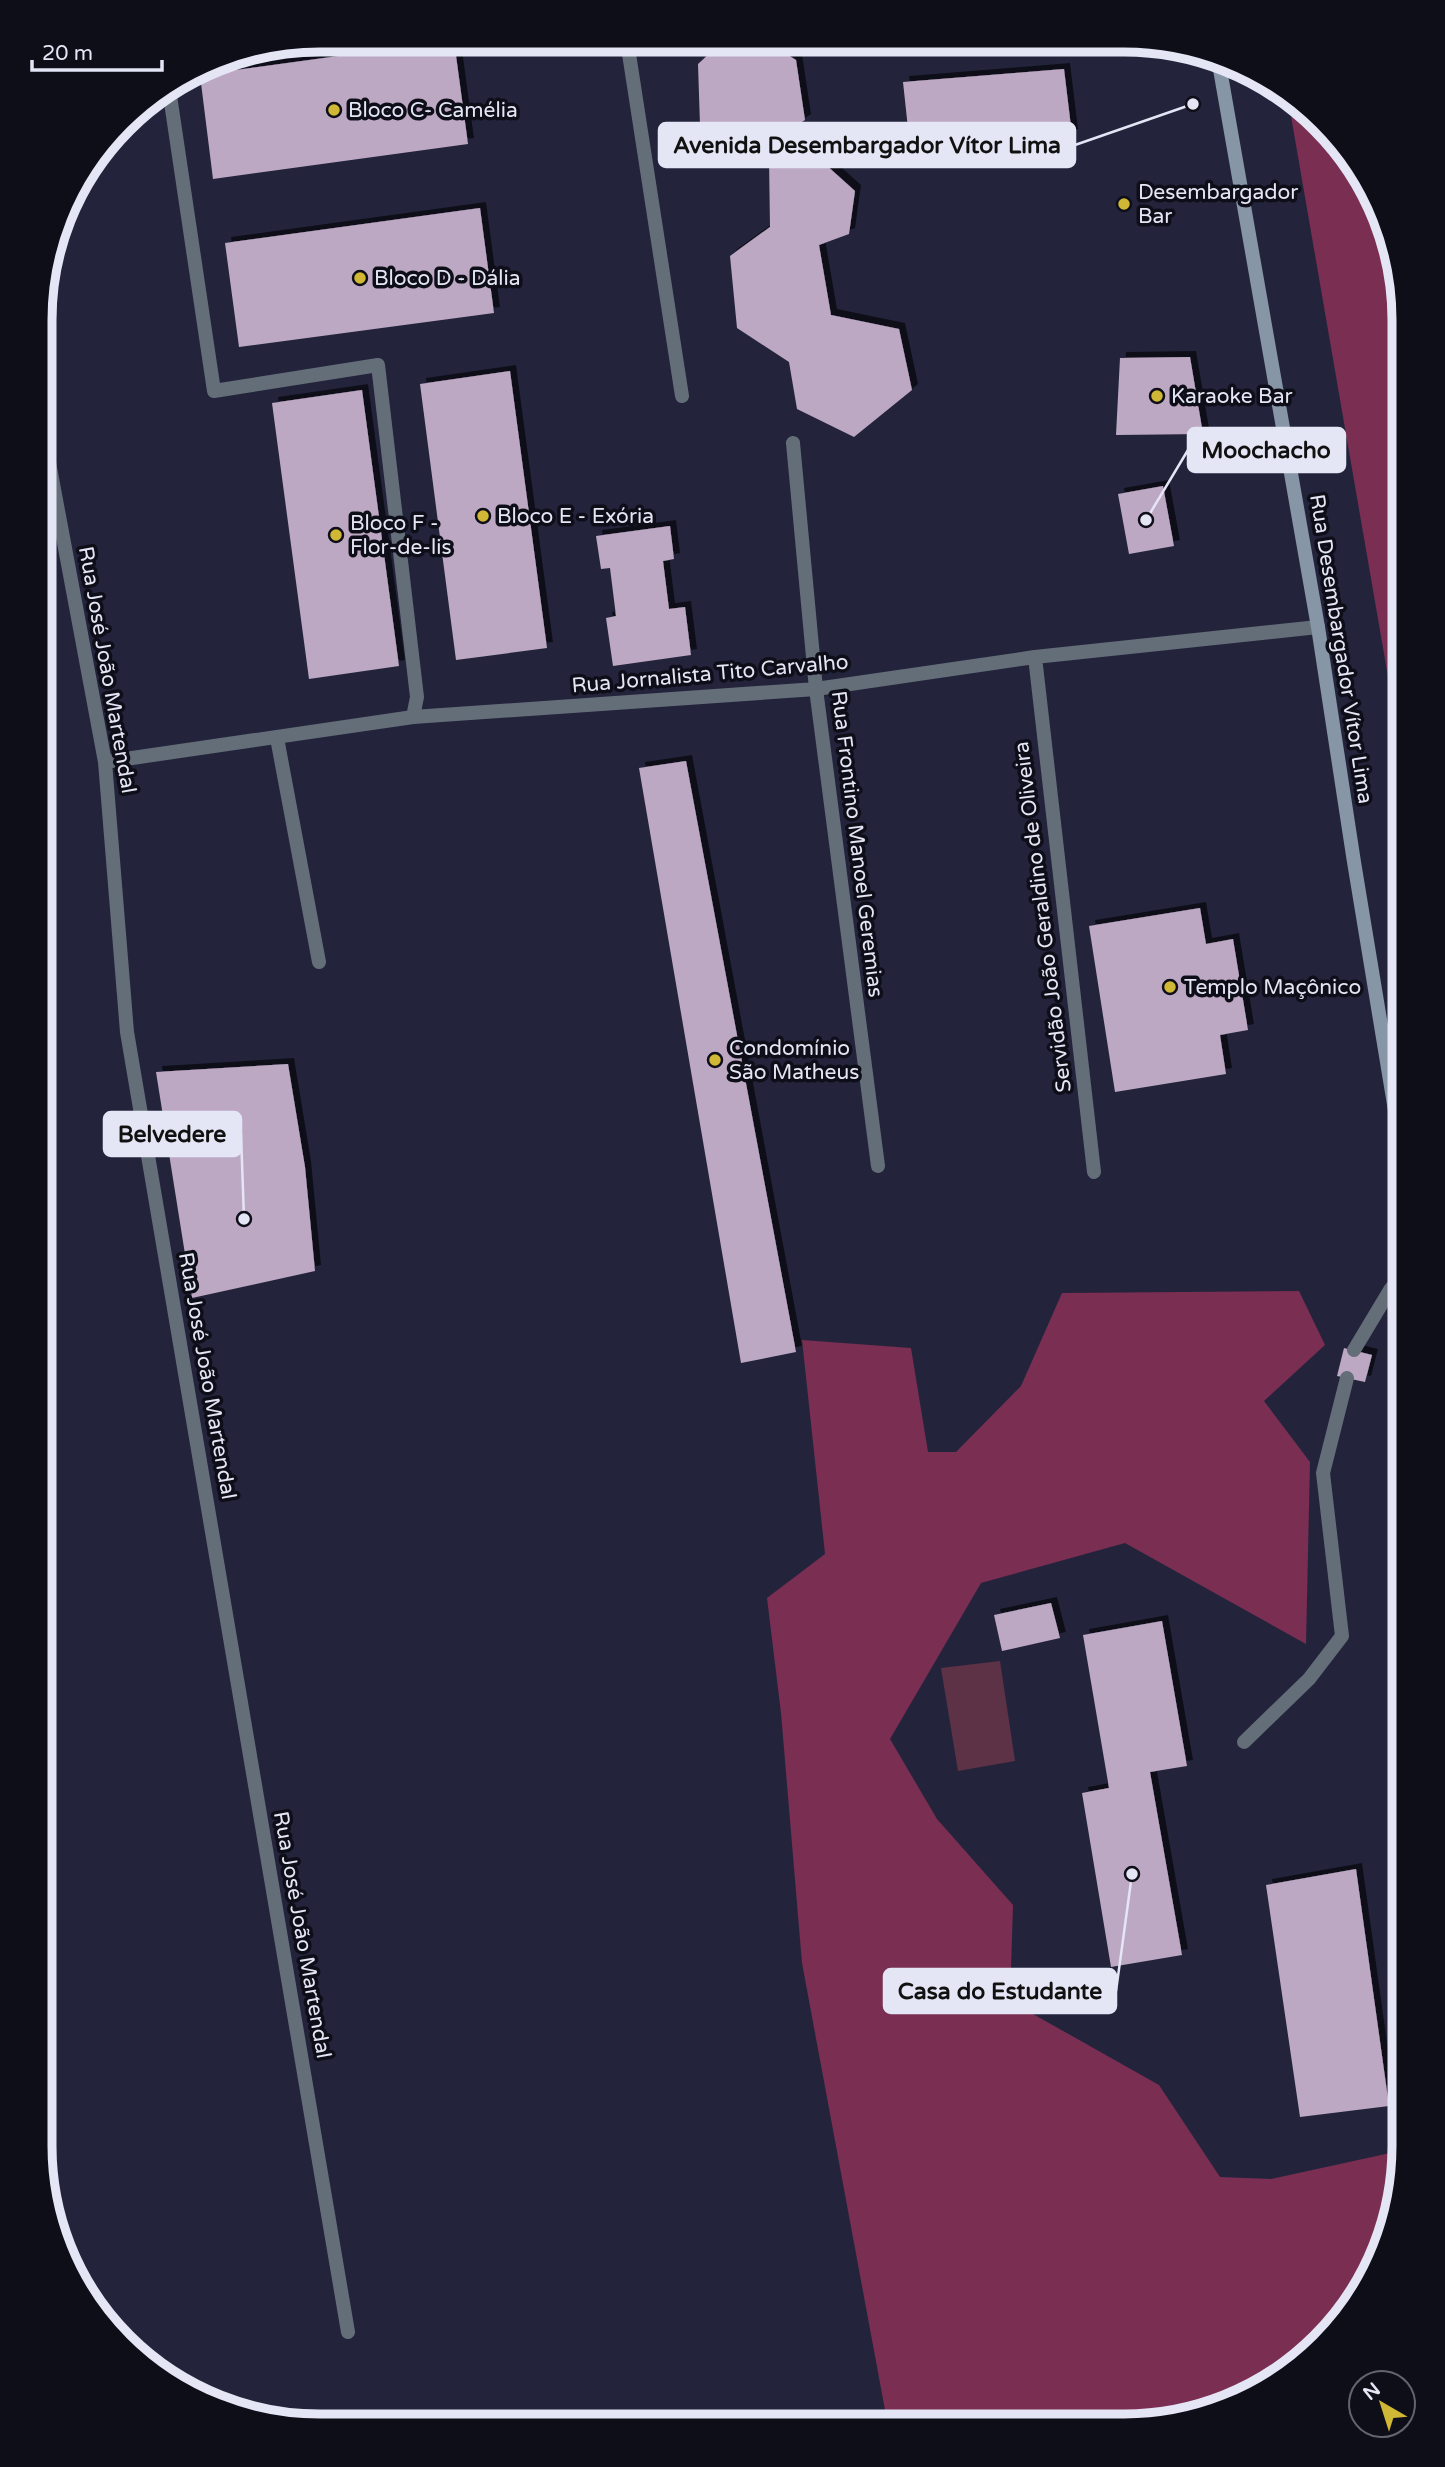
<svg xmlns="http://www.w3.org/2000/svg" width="1445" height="2467" font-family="'Varela Round',sans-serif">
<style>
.green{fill:#5e3246}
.forest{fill:#792e52}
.building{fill:#bda8c3;filter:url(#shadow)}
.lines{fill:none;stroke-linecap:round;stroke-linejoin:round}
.path{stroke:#636479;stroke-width:4.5;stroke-dasharray:5 3.5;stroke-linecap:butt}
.service{stroke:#646e78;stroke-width:14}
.minor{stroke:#646e78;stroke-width:14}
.secondary{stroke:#8696a6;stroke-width:14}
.poi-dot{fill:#d1b736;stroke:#0e0e19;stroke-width:2.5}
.labels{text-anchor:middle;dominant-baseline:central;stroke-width:7;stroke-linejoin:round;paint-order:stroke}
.poi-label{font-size:21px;fill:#e4e5f5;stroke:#0e0e19;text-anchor:start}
.street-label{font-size:21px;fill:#e4e5f5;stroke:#0e0e19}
.rim{fill:none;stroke:#e4e5f5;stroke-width:9}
.leader{fill:none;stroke:#e4e5f5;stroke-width:2.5}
.callout-dot{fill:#e4e5f5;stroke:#0e0e19;stroke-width:2.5}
.callout{fill:#e4e5f5;stroke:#e4e5f5;stroke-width:2.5}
.callout-label{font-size:23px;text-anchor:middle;font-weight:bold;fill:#111}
</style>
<defs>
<filter id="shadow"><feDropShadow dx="6" dy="-6" stdDeviation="0" flood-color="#0009"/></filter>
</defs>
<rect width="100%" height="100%" fill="#23243c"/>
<path class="green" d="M1000,1661L1015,1761L958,1771L941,1668Z"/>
<path class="forest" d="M1287,93L1295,98L1347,150L1384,214L1405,320V775Z
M1299,1291L1325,1345L1264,1401L1310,1462L1306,1644L1125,1543L981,1583L890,1739L937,1819L1013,1905L1010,2001L1159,2085L1220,2177L1271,2179L1404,2150V2165L1384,2253L1347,2317L1295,2369L1231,2406L1125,2427L888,2426L802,1963L781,1713L767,1598L825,1554L802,1340L911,1348L928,1452H956L1021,1386L1062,1293Z"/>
<path class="building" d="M448,41H454L468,144L213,179L200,75Z
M723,41L819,42L788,55L796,60L805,120L754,153L700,125L698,64Z
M878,42H908L898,50Z
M1064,69L1072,135L910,147L903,82Z
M813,127L825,164L855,191L849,234L819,245L831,315L899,329L912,390L854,437L797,409L789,362L737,328L730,256L770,227L769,158Z
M480,208L494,313L239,347L225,243Z
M1190,357L1203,434L1116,435L1120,358Z
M510,371L547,648L456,660L420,384Z
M362,390L399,666L309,679L272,403Z
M1163,486L1174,546L1129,554L1118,494Z
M670,526L674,559L663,561L669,609L685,607L691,655L613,666L606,618L616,616L610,568L601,569L596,536Z
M686,761L796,1352L741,1363L639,768Z
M1200,908L1206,944L1233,939L1248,1030L1220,1035L1226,1074L1115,1092L1089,926Z
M288,1064L305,1167L315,1271L192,1298L156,1072Z
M1344,1348L1372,1355L1365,1382L1337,1376Z
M1051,1603L1060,1638L1002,1651L994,1615Z
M1162,1621L1187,1766L1150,1772L1182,1955L1111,1967L1082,1793L1109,1788L1083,1635Z
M1356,1869L1389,2106L1300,2117L1266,1885Z"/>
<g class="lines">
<path class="path" d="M1399,841L1405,840"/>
<path class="service" d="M169,89L214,391L378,365L417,697L413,717
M277,738L319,962
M1354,1350L1390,1290L1400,1277
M1244,1742L1309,1679L1342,1636L1323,1473L1347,1378"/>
<path class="minor" d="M627,41L682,396
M42,425L105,762L127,1032L348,2332
M793,443L816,689L878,1166
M1035,657L1094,1172
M105,762L413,717L816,689L1035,657L1318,627"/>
<path class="secondary" d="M1218,58L1318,627L1354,862L1404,1165
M1404,1316L1400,1277L1404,1264"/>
</g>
<g class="poi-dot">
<circle cx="334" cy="110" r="7"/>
<circle cx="1124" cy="204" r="7"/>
<circle cx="360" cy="278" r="7"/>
<circle cx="1157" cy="396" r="7"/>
<circle cx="483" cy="516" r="7"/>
<circle cx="336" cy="535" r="7"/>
<circle cx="1170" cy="987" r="7"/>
<circle cx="715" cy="1060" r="7"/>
</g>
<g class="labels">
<g class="poi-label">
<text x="348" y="110">Bloco C- Camélia</text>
<text x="1138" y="192">Desembargador<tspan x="1138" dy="24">Bar</tspan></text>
<text x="374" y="278">Bloco D - Dália</text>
<text x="1171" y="396">Karaoke Bar</text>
<text x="497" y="516">Bloco E - Exória</text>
<text x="350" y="523">Bloco F -<tspan x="350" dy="24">Flor-de-lis</tspan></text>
<text x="1184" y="987">Templo Maçônico</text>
<text x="729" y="1048">Condomínio<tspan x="729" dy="24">São Matheus</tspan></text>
</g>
<g class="street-label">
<text transform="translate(1341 649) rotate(81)">Rua Desembargador Vítor Lima</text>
<text transform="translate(107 670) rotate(80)">Rua José João Martendal</text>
<text transform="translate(710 674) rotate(-5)">Rua Jornalista Tito Carvalho</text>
<text transform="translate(857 844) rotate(83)">Rua Frontino Manoel Geremias</text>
<text transform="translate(1043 917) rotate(-97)">Servidão João Geraldino de Oliveira</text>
<text transform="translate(207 1376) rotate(80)">Rua José João Martendal</text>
<text transform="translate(302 1935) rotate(80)">Rua José João Martendal</text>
</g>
</g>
<path d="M0 0H1445V2467H0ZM320 52H1124A268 268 0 0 1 1392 320V2146A268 268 0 0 1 1124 2414H320A268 268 0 0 1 52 2146V320A268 268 0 0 1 320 52Z" fill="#0e0e19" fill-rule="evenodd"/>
<path class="rim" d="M320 52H1124A268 268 0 0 1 1392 320V2146A268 268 0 0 1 1124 2414H320A268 268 0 0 1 52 2146V320A268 268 0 0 1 320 52Z"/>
<path class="leader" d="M1193 104L1075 145M1146 520L1188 450M244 1219L241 1134M1132 1874L1116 1991"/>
<g class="callout-dot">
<circle cx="1193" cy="104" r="7"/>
<circle cx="1146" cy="520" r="7"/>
<circle cx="244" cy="1219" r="7"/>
<circle cx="1132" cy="1874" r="7"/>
</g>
<g class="callout">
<rect x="659" y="123" width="416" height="44" rx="7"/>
<rect x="1188" y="428" width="157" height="44" rx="7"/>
<rect x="104" y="1112" width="137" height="44" rx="7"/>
<rect x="884" y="1969" width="232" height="44" rx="7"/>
</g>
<g class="callout-label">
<text x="867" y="153">Avenida Desembargador Vítor Lima</text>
<text x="1266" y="458">Moochacho</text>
<text x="172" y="1142">Belvedere</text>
<text x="1000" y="1999">Casa do Estudante</text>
</g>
<g transform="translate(1382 2404) rotate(321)"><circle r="33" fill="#0e0e19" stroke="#646471" stroke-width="2"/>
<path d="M0-5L12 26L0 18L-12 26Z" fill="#d1b736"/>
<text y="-10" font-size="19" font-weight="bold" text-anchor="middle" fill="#e4e5f5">N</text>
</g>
<path d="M32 60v10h130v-10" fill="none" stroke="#e4e5f5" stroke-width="3.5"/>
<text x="42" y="60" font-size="21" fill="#e4e5f5" stroke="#0e0e19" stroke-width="5" paint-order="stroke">20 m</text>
</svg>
